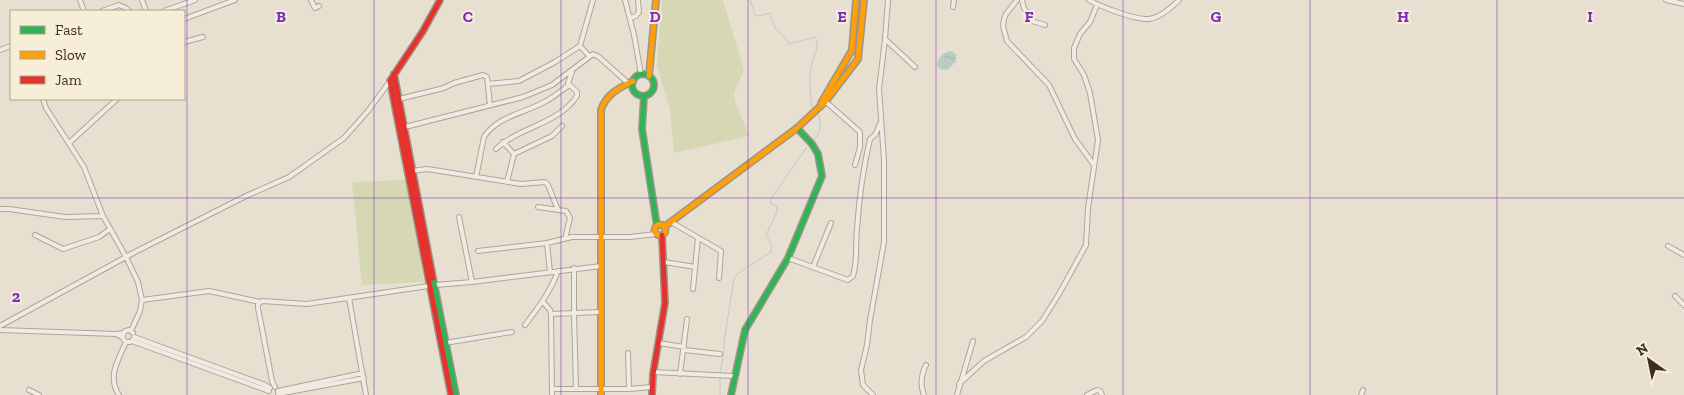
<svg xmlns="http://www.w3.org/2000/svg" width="1684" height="395" font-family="'Zilla Slab',serif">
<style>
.green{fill:#d6d7b3}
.water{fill:url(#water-ripples)}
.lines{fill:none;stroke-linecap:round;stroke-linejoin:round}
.stream{stroke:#bcccc2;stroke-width:1}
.street-casing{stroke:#ada599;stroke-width:6}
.fast-casing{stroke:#9c958a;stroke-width:8}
.slow-casing{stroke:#9c958a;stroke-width:8}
.jam-casing{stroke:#9c958a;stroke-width:8}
.street{stroke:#efebe3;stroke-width:4}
.fast{stroke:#30b455;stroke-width:5}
.slow{stroke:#ff9f0a;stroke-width:5}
.jam{stroke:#e5322d;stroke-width:5}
.grid{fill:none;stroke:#7b2cbf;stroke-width:1;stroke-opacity:0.55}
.grid-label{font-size:16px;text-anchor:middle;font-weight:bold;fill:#7b2cbf;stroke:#f7eed8;stroke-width:4;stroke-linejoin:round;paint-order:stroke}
</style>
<defs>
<pattern id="water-ripples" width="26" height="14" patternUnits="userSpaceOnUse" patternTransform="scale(1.25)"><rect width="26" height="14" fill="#bcccc2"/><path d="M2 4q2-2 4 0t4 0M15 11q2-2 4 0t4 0" fill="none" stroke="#a2b0a6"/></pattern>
</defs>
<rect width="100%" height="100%" fill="#e7e0d1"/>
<path class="green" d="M662,0H723L744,70L734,93L735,101L749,136L674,153L670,110L657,65Z
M406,180L424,282L362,285L352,182Z"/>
<path class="water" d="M952,51L956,55V62L947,70L940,69L937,65C937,57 945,51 952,51Z"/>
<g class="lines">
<path class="stream" d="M750,0L755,15L758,16L770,13L775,28L790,44L815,37C821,49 812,56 811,68C809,80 810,93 812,106
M814,140C821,132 822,124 818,114
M720,373L724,352V341L734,279L737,274L771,252C773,246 769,240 766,235L777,212V207L771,203L770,200L807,147
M720,377V395"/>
<g class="street-casing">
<path id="street" d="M80,0L84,11
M142,0L146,11
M311,0L315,8L319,6
M625,0L634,35L641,74
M1017,0L1006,14L1004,19L1003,26L1007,41L1049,85L1075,139L1094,165
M1022,0L1024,8L1032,21L1045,25
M1089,0C1101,7 1131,18 1145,19C1157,20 1171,8 1179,0
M1666,0L1684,4
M953,7L954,0
M102,11L119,5L126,8L129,11
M164,11L195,0
M630,18L636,16L639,12L638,0
M184,19L235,0
M885,39L915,67
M184,42L203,37
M0,50L11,46
M589,56L580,46L593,0
M488,84L519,81L555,62L580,46
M43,99L46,108L84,167L103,216L126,257L138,282L142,300L140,311L131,331
M399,99L444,88L454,83L483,75L487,77L490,105
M825,101L860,132V147L855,165
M405,127L523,97L552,85L593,54L599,57L628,83
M503,142L514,154
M69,143L117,99
M496,149C519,127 559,124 577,96V92L568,83L572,72
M412,171L427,169L434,170L521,184L545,182L548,185L558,210
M476,177L484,137C497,116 526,113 546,101C554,97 562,90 569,85
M507,182L514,154L552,136L562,126
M538,207L566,211L570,218L565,239
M0,209H9L65,217L103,216
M459,217L472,282
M671,222L721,251L719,278
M35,235L63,249L99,237L110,229
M547,243L550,272
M1668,246L1684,255
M478,251L547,243L572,237H630L656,234
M788,258L848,280L853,276C858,259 855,247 857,229C859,199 863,169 870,139L875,135L881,122
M664,262L695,267
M813,267L831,223
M574,268V313L576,389
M693,289L698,238
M1675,296L1684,305
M349,298L366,395
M142,300L209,291L260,302
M543,302L550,310L551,314L552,395
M551,314L600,312
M525,325C538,308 551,291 558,271
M0,326L135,252L246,196L289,177L344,138L368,111L390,81
M0,330L116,334L123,333
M116,334L122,337L126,342H130L134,339
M122,337L125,331L129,330L133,333
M134,337L265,385L270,388
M132,341L269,391
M445,343L512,332
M659,343L684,347
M684,350L720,354
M628,353L629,389
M653,372L734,376
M680,374L687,319
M959,384L984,361L1026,337L1042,321L1059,294L1086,245L1088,208L1098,140L1090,93L1084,75L1074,59V48L1080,34L1090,22L1097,5
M275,387L272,381L258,308V304L262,301L307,304L435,285L472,282L601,266
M552,389H629L652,387
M29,390L39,395
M278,391L363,373
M278,394L364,378
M119,395C107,377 118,360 126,342
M873,395L863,385L861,370L867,345L870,320L884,242V160L879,89L885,39L888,0
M924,395C920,385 921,375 926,365
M957,395L973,341
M1087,395L1097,390L1100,391L1102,395
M1361,395L1363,390"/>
</g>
<g class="fast-casing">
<path id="fast" d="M632 85a11 11 0 1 1 22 0a11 11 0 1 1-22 0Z
M644,96L642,129L657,226
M433,278L456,395
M731,395L745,330L788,258L822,176L818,154L812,144L797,128"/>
</g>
<g class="slow-casing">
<path id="slow" d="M649,76L656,0
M821,103L852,50L856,0
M654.5 230a5.5 5.5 0 1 1 11 0a5.5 5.5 0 1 1-11 0Z
M664,227L797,128L826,101L858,59L864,0
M601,395V110C606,94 619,88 633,81"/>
</g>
<g class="jam-casing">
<path id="jam" d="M440,0L423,31L390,81L451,395
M394,74L433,278
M652,395L653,374L665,303L662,235"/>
</g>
<use href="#street" class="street"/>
<use href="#fast" class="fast"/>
<use href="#slow" class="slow"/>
<use href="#jam" class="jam"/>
</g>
<path class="grid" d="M187,0V395M374,0V395M561,0V395M748,0V395M936,0V395M1123,0V395M1310,0V395M1497,0V395M0,198H1684"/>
<g class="grid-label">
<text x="281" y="22">B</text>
<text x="468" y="22">C</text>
<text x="655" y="22">D</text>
<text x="842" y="22">E</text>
<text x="1029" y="22">F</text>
<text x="1216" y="22">G</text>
<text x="1403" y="22">H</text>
<text x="1590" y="22">I</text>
<text x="16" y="302">2</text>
</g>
<rect x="10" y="10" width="175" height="90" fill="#f7eed8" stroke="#ada18e"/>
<rect x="20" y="26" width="25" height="8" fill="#30b455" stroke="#ada18e"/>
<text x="55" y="35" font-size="15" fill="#3d2e20">Fast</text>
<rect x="20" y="51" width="25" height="8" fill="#ff9f0a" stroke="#ada18e"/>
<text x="55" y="60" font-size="15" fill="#3d2e20">Slow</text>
<rect x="20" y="76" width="25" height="8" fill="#e5322d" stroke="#ada18e"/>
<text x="55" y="85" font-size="15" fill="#3d2e20">Jam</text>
<g transform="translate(1649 360) rotate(327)" stroke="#f7eed8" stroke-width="4" paint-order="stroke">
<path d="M0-4L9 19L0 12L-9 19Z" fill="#3d2e20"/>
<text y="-8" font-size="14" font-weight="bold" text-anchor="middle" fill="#3d2e20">N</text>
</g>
</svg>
